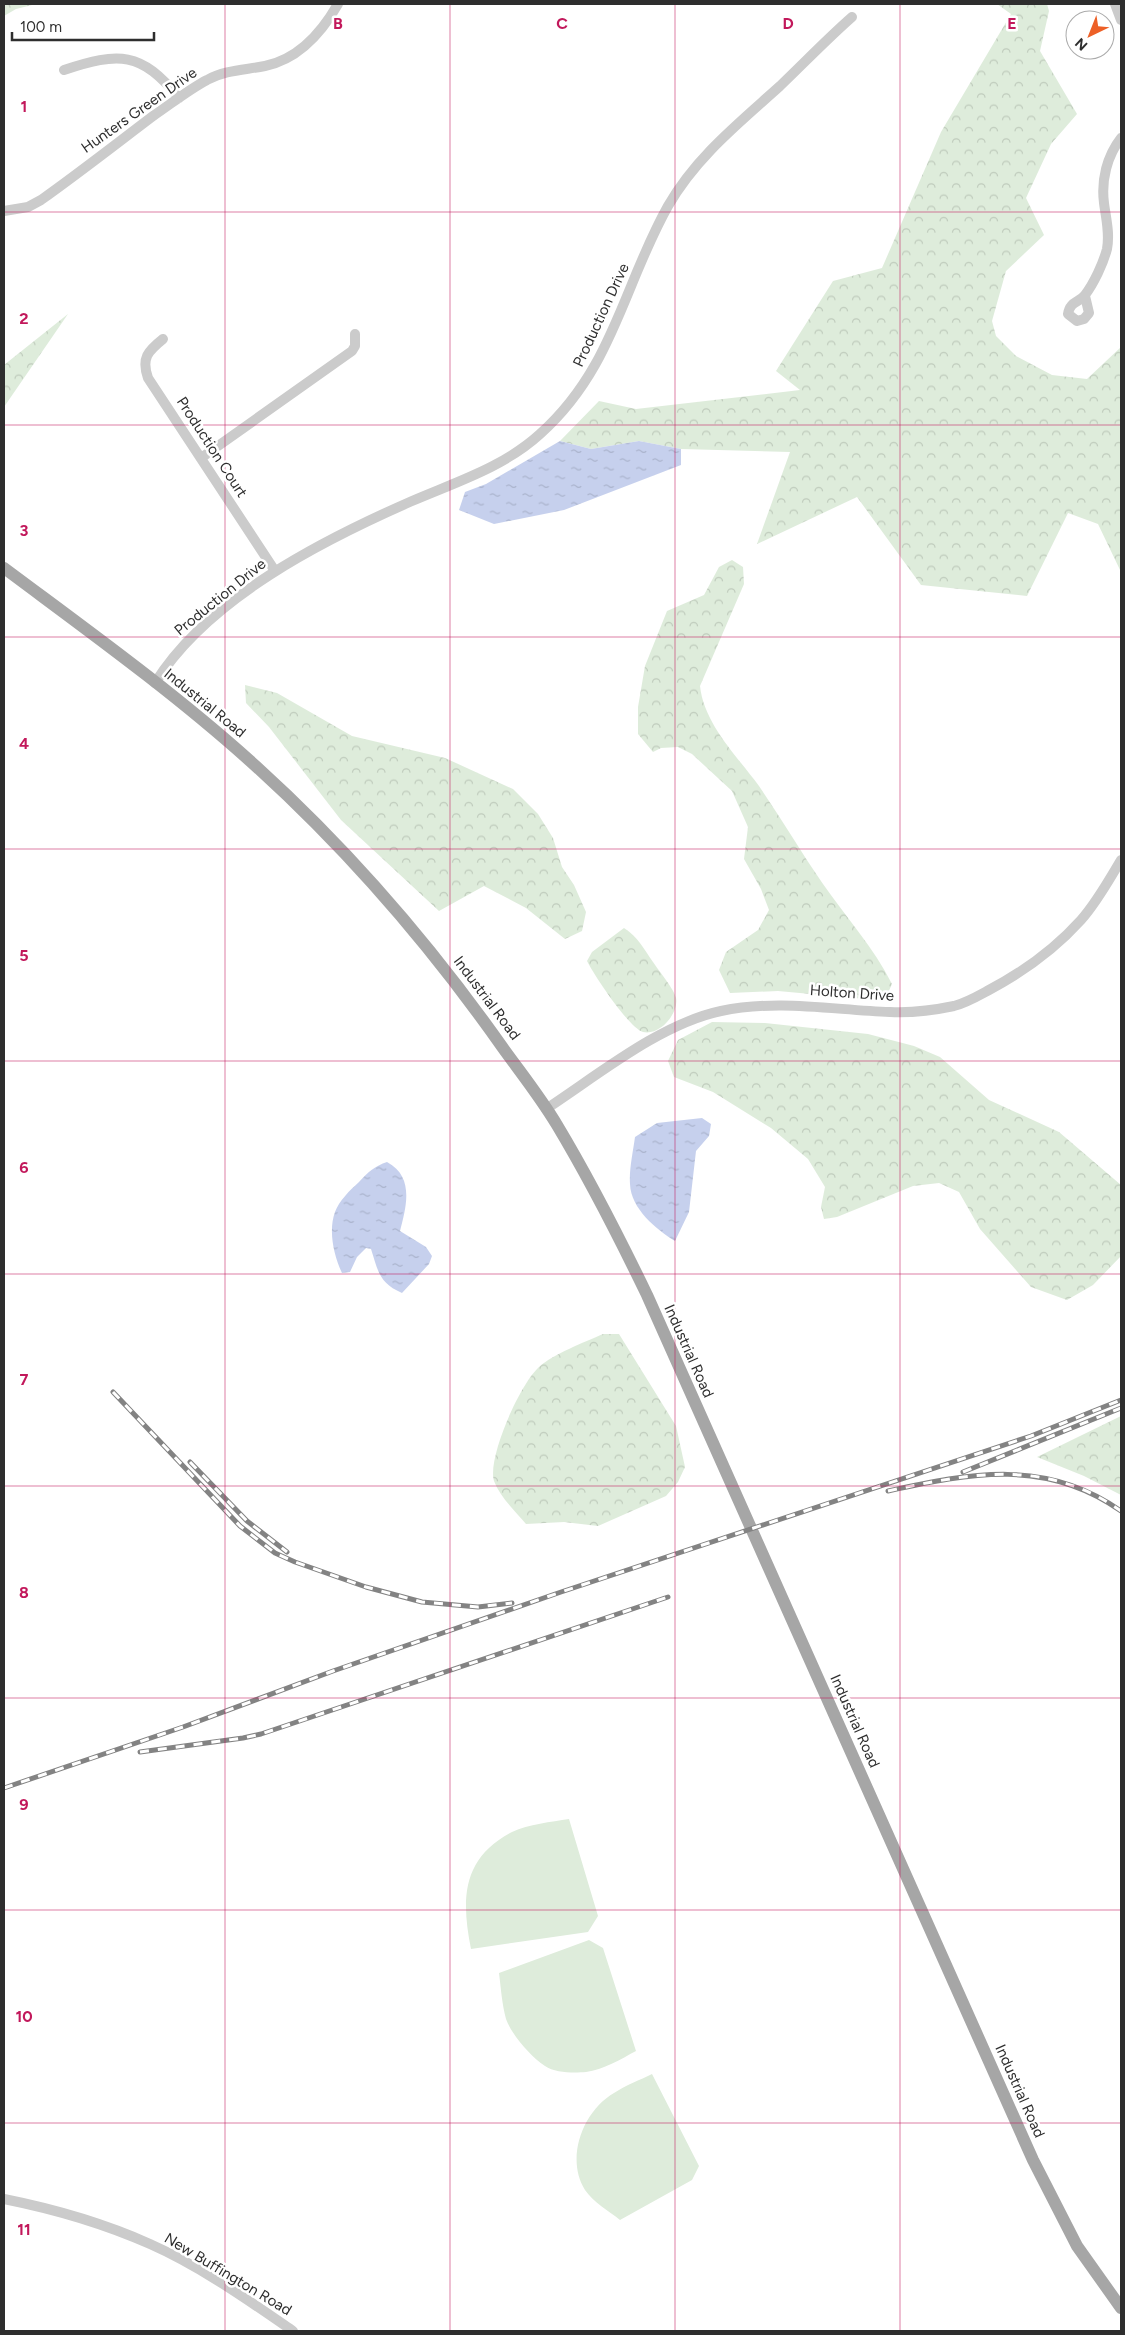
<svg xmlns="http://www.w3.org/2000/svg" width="1125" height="2335" font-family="Figtree,sans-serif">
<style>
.grass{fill:#deecdb}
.forest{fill:url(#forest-crowns)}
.water{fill:url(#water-ripples)}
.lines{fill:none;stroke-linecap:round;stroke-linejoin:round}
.minor{stroke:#cbcbcb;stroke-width:10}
.major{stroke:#a6a6a6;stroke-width:12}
.rail-casing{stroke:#838383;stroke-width:5}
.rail{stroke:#fff;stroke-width:3;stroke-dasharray:9;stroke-linecap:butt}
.grid{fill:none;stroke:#c2185b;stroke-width:1;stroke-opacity:0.55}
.labels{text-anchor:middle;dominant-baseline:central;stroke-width:5;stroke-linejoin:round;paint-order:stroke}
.street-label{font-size:15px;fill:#2e2e2e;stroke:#fff}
.grid-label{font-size:16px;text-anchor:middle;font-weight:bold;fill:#c2185b;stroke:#fff;stroke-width:5;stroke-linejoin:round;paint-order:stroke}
</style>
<defs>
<pattern id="forest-crowns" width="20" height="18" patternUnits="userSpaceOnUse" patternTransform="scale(1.25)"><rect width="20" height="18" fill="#deecdb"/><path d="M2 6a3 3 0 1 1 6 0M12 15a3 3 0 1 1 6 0" fill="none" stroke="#bfcbbc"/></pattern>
<pattern id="water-ripples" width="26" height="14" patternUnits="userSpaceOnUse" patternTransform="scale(1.25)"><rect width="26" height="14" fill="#c6d0ed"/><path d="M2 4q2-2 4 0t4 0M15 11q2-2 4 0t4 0" fill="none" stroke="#aab3cc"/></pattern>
</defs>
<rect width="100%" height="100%" fill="#fff"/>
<path class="grass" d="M569,1819L598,1916L588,1932L471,1949C461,1899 462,1858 512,1832C529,1824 551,1822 569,1819Z
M589,1940L603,1948L636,2051C621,2059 603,2070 586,2072C574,2073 555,2073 545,2066C530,2056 512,2035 506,2019C502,2004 501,1989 499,1973Z
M652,2074L699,2166L692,2180L620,2220C609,2211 593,2202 585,2190C565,2158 583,2111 614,2093C626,2085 640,2080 652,2074Z"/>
<path class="forest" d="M4,4H36L16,9L4,16Z
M997,4H1047L1049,11L1040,51L1077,114L1051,144L1026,198L1044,235L1006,271L992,321L996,336L1016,356L1052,375L1087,379L1121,347V572L1098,524L1068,513L1027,596L921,585L857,497L757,544L790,452L681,449L639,441L591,449L560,441L599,401L636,409L800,390L776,371L833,281L882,268L941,132L1011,14Z
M68,314L4,407V365Z
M732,560L743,567L744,584L700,686C704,724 737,756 759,786C781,818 801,852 823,884C846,917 874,948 892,984L887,995L876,1000L778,991L730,993L719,970L726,952L758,930L769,910L761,889L744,859L748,827L732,791L692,754L678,747L661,748L653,752L638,734V707L645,666L667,611L704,595L719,567Z
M245,685L277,693L352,736L445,758L513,789L538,814L553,838L562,867L574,885L586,912L582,931L565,939L526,908L484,886L439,911L341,820L269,727L246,703Z
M624,928C638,937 644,949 653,962C659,971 674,989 676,998C679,1013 660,1036 643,1032C629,1028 594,975 587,961L592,952Z
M712,1022L765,1023L868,1034L914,1046L940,1057L989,1100L1059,1132L1121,1185V1256L1093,1285L1067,1300L1031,1287L980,1229L959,1192L939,1183L913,1186L837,1217L824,1219L821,1207L825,1187L808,1159L771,1128L713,1092L674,1077L668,1061L678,1040Z
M603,1334H619L676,1426L685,1467L678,1482L666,1496L598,1526L564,1522L526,1524C515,1511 500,1497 494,1481C487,1458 520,1384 539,1367C553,1354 585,1342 603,1334Z
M1121,1416V1495L1084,1476L1037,1457Z"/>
<path class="water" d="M560,441L591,449L639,441L681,449V465L564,510L494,524L459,510L465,492L486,484Z
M702,1118L711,1124L709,1136L696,1151L689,1212L675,1241C656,1229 631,1209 630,1184C629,1169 633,1152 635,1137L657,1123Z
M387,1162C415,1177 406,1207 400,1231L426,1247L432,1256L429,1264L402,1293C379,1283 378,1271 371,1249L366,1248L357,1257L350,1272L342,1273C334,1256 328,1231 335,1212C339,1201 350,1190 359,1182C368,1172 375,1166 387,1162Z"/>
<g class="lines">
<path class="minor" d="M1115,4L1121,20
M64,70C119,52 141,51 179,98
M4,211L28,207L41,200C79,173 116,144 153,116C171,104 188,90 207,80C225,70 245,70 265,66C299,59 322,32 338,4
M1085,296L1089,313L1084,319L1077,321L1068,314C1070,301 1079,303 1085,295C1094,283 1103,264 1107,249C1110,233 1106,219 1104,203C1101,180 1107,156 1121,138
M163,339C148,351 141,358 148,378L275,571
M201,458L352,351L355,346V334
M155,683C208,598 323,540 412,501C456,482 504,467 540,434C613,369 623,286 668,206C696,157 739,123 780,86C804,63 827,39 852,17
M546,1109C598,1075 660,1024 721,1011C778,999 833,1010 890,1012C910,1013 935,1010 954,1006C966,1003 978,996 989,990C1025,971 1054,950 1081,920C1097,902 1109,880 1121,860
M4,2199C54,2209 103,2223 150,2244C200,2266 248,2300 293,2331"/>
<path class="major" d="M4,568C87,630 172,691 249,760C345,846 429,943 503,1048C521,1073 541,1098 557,1125C590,1180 619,1237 647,1295L1033,2160L1077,2246L1121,2308"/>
<g class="rail-casing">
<path id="rail" d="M113,1392L240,1526L275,1553L295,1562L366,1587L422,1602L478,1607L512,1603
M190,1462L247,1521L287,1552
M963,1472L1121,1408
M888,1491C971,1473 1046,1458 1121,1511
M140,1752L243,1738L261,1734L668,1597
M4,1788L183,1727L333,1671L561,1592L1031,1436L1121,1400"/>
</g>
<use href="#rail" class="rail"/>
</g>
<path class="grid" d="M225,4V2331M450,4V2331M675,4V2331M900,4V2331M4,212H1121M4,425H1121M4,637H1121M4,849H1121M4,1061H1121M4,1274H1121M4,1486H1121M4,1698H1121M4,1910H1121M4,2123H1121"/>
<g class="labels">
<g class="street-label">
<text transform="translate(139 110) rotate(-35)">Hunters Green Drive</text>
<text transform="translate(601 315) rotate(-65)">Production Drive</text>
<text transform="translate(212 447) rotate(57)">Production Court</text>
<text transform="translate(220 597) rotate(-39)">Production Drive</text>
<text transform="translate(205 703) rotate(39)">Industrial Road</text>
<text transform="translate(852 993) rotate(4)">Holton Drive</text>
<text transform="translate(487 998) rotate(53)">Industrial Road</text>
<text transform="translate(689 1351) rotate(66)">Industrial Road</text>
<text transform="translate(855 1721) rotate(66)">Industrial Road</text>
<text transform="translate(1020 2091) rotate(66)">Industrial Road</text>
<text transform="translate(228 2274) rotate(31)">New Buffington Road</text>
</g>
</g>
<g class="grid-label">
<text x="338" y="29">B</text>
<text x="562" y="29">C</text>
<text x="788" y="29">D</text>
<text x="1012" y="29">E</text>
<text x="24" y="112">1</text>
<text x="24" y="324">2</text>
<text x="24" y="536">3</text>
<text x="24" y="749">4</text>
<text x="24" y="961">5</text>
<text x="24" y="1173">6</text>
<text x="24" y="1385">7</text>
<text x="24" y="1598">8</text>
<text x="24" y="1810">9</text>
<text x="24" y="2022">10</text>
<text x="24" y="2235">11</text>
</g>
<rect width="1125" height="2335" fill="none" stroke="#2e2e2e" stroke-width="10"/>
<g transform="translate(1090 35) rotate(223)"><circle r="24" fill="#ffffff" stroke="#ababab"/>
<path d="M0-4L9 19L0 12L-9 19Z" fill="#ed6027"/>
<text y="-8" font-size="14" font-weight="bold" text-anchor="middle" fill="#2e2e2e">N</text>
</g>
<path d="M12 32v8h142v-8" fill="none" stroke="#2e2e2e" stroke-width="2.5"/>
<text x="20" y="32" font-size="15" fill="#2e2e2e" stroke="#ffffff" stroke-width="4" paint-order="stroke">100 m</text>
</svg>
